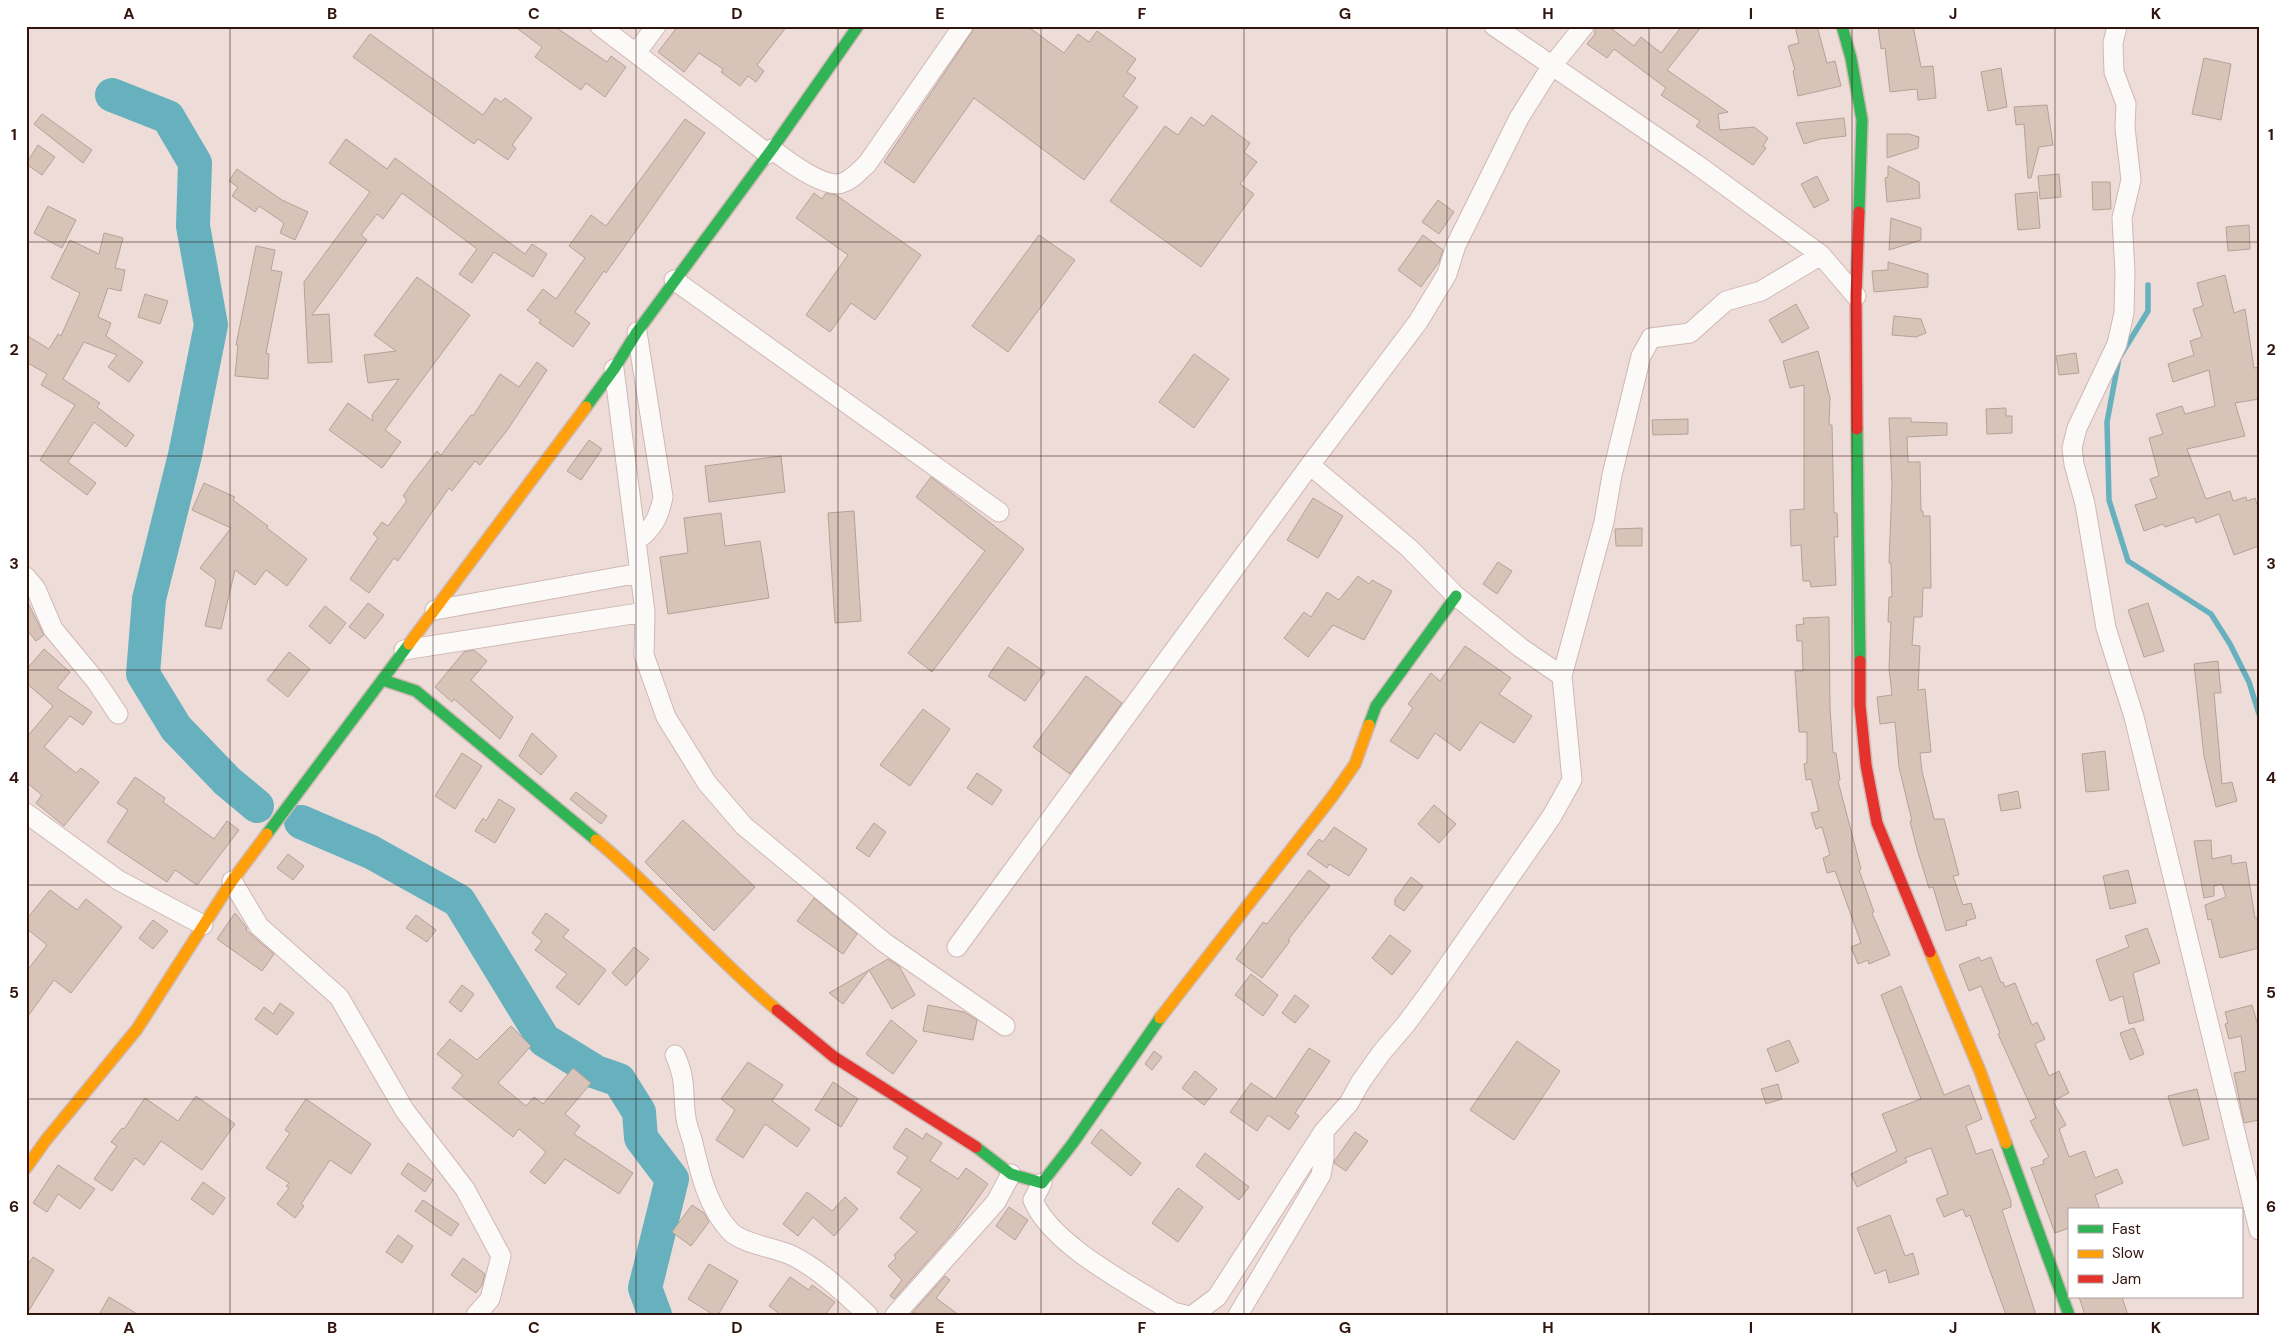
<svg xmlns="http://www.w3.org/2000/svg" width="2285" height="1341" font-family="'DM Sans',sans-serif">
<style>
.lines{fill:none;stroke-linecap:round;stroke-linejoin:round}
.stream{stroke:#67b1bf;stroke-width:5.5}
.river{stroke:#67b1bf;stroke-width:34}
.building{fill:#d8c3b9;stroke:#b5a197}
.street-casing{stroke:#d0b8b3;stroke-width:21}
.fast-casing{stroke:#d0b8b3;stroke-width:14}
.slow-casing{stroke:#d0b8b3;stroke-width:14}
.jam-casing{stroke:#d0b8b3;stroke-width:14}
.street{stroke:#fcfaf9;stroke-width:19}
.fast{stroke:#30b455;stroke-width:11}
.slow{stroke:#ff9f0a;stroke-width:11}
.jam{stroke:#e5322d;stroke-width:11}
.grid{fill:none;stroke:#32140e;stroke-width:1;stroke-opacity:0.55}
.neatline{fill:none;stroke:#32140e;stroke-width:2}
.grid-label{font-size:16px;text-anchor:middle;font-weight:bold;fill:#32140e}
</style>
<rect width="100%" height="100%" fill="#eedcd8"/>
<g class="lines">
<path class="stream" d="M2148,285V311L2119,358L2107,422L2109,500L2128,561L2211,614L2230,644L2249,682L2259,714"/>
<path class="river" d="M112,95L168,117L195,163L193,226L211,325L185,455L149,599L143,674L176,728L227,781L257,806
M301,822L371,852L459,901L544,1040L596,1072L619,1080L639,1112L641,1138L672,1179L645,1288L655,1315"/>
</g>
<path class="building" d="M514,26H554L607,62L611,56L626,67L605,97L586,83L581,90L535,57L542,47Z
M678,26H787L757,65L764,71L756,82L748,76L740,86L721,72L723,69L699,53L684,72L658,52Z
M974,26H1027L1064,53L1078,34L1089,42L1097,31L1136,59L1127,72L1136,78L1123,96L1138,107L1084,180L974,98L914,183L884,162L972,32Z
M1595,26H1608L1634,46L1641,37L1661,53L1682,26H1702L1667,70L1728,112L1718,114L1720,130L1754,127L1768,138L1763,146L1766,148L1753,165L1696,126L1700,121L1661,95L1666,88L1614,49L1607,58L1587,44L1595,34Z
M1795,26H1817L1827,63L1835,61L1841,86L1798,96L1793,71L1795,70L1788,46L1799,43Z
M1878,26H1913L1921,67L1933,66L1936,98L1918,100L1917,89L1890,92L1885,48L1881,49Z
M370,34L483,115L495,98L501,102L505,98L532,118L512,145L516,148L508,160L478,139L474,144L353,57Z
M2204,58L2231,64L2221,120L2192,114Z
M2001,68L2007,107L1988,111L1981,72Z
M2047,105L2053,145L2039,147L2031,178H2028L2024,124L2016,125L2014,107Z
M42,114L92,150L83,163L34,124Z
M1212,115L1250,143L1244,152L1257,162L1240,184L1254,194L1201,267L1110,201L1165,126L1178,135L1191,117L1204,126Z
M1844,118L1846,136L1820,139L1804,144L1796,123Z
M685,119L705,133L606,273L604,271L575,312L590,323L573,347L539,323L541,320L527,310L543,289L556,299L585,258L569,246L591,215L606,226Z
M1887,134H1909L1919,137L1918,148L1887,158Z
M346,139L387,169L395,158L525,254L532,244L547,254L533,277L494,252L472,283L459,274L477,249L402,193L383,219L377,214L361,235L367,240L312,315L329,314L332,362L308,363L304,282L370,192L329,163Z
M38,145L55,157L42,175L26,164Z
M1888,166L1919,182L1920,198L1887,202L1885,178L1888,177Z
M237,169L282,200L308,212L295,240L280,233L284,223L259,206L255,212L232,196L238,187L229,181Z
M2059,174L2061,197L2040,199L2038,176Z
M1817,176L1829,200L1814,208L1801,184Z
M2092,182H2110L2111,209L2093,210Z
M2037,192L2040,228L2018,230L2015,194Z
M814,193L822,199L826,193L836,195L921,255L875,320L851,303L830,332L806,315L848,255L796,218Z
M1438,200L1454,212L1439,234L1422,222Z
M48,206L76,220L62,248L34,233Z
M1891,218L1921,228V240L1889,250Z
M2249,225L2250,249L2228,251L2226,227Z
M104,233L123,238L115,268L125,270L121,291L108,288L98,317L111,323L106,336L143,362L129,382L108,367L117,355L84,342L63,379L100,403L97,407L134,435L126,447L94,422L68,462L96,483L87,495L40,460L75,405L41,385L47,374L26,362V335L49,349L58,334L61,336L80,293L51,278L70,240L99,254Z
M1039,235L1075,260L1008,352L972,326Z
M1423,235L1443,250L1439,262L1421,287L1398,270Z
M256,246L275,250L271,270L282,272L266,353L269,354L268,379L235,376L238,345H236Z
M1888,262L1928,274V287L1874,292L1872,271L1888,270Z
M2225,275L2234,313L2245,309L2254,368L2259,367V399L2235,403L2245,436L2187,449L2206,499L2230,491L2233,501L2246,497L2247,501L2255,498L2259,510V546L2234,555L2219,514L2196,523L2194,517L2165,527L2163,524L2144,531L2135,505L2157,498L2150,479L2159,476L2149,438L2163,434L2156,414L2182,406L2185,414L2215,406L2209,370L2173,382L2168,364L2194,355L2190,341L2202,337L2193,309L2203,306L2197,283Z
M417,277L470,315L385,430L401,442L382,468L329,430L348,403L373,421L372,415L399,379L368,383L364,355L396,351L374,335Z
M145,294L168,301L160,324L138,317Z
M1796,304L1809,328L1782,343L1769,320Z
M1894,316L1921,319L1926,333L1916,337L1892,335Z
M1818,351L1830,398L1829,425H1832L1834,513H1837L1838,537H1834L1836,585L1811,587L1810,581H1803L1801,545L1791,546L1790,510L1804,509V385L1790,388L1783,361Z
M2076,353L2079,373L2059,375L2056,356Z
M1194,354L1229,379L1194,428L1159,402Z
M537,362L547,370L508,429L480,465L475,461L452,491L449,488L398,561L394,558L369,593L350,579L378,538L373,534L382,522L388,526L406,502V498L403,496L412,483L437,451L441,455L471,415L473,416L500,374L519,387Z
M2006,408V416H2012V433L1987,434L1986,409Z
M1889,418H1911V422L1947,423V435L1907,437L1908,462H1920L1921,511H1923V516H1930L1931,588H1923L1922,617H1914L1912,645L1920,646L1918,690L1925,689L1931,752L1920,753L1922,771L1934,819H1944L1959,875L1953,876L1963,905L1971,903L1976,918L1966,921L1967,925L1946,931L1933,887L1929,888L1917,849L1910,821H1912L1899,767L1895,722L1880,724L1877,697L1892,695L1889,668L1891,622H1888L1889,597H1892L1891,563H1889L1892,486Z
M1688,419V434L1653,435L1652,420Z
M589,440L602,449L581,480L567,471Z
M781,456L785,492L709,502L705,466Z
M931,477L1024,549L932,672L908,653L985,551L916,497Z
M204,483L235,497L233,500L268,526L267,528L307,559L287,586L266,570L255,585L235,570L221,629L205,626L216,580L200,568L231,528L192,510Z
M1313,498L1343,516L1318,558L1287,540Z
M854,511L861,621L835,623L828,513Z
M721,513L725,546L760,541L769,598L668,614L660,557L688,553L684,518Z
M1642,528V546H1616L1615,529Z
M1498,562L1512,571L1497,594L1483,584Z
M1358,576L1369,584L1372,580L1392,591L1364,640L1333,625L1308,657L1284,638L1304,612L1311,617L1327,592L1339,600Z
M26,599L44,635L36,641L26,629Z
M368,603L384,615L365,639L349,627Z
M2148,603L2164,651L2144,657L2128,610Z
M325,606L346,623L330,644L309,626Z
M1829,617L1830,708L1833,753H1836L1840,780L1838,781L1861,869L1859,870L1874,912L1872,913L1890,955L1869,964L1868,960L1858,964L1851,947L1861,943L1837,876L1835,871L1827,873L1823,858L1830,855L1822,827L1816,829L1811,813L1819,811L1811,779L1806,780L1804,764L1807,763V732H1799L1795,671H1803L1802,641H1797L1796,625L1804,624L1803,618Z
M1465,646L1511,678L1499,694L1532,716L1514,743L1480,722L1460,751L1435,733L1418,759L1390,741L1413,708L1408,704L1431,673L1440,681Z
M1008,647L1045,672L1025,701L988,676Z
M44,649L70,672L57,688L92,712L83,725L70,716L44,747L76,773L81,768L99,782L64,826L36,803L42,795L26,782V738L53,706L26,683V670Z
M474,650L487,661L471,680L513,717L500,739L454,699L452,702L435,687L464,652Z
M289,652L310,669L288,697L267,680Z
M2218,661L2221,693H2214L2222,784L2232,782L2237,801L2216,807L2204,756L2194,664Z
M1086,676L1122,703L1070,774L1033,747Z
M923,709L950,729L910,786L880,765Z
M532,733L557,756L541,775L519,756Z
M2105,751L2109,790L2086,792L2082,754Z
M462,753L482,766L455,809L435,796Z
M977,773L1002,790L992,805L967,788Z
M135,777L165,798L163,802L214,839L227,821L239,830L197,885L175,870L167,882L107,842L128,810L117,803Z
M2018,791L2021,808L2001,811L1998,795Z
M576,792L607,816L601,824L570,799Z
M499,799L515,809L495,843L475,831L483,818L486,821Z
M1434,805L1456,824L1439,843L1418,824Z
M683,820L755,887L714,931L645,862Z
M874,823L886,832L869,857L856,848Z
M1334,827L1367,849L1349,876L1329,864L1327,868L1307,854L1319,839L1323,842Z
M2211,840L2212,859L2231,855L2232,864L2246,862L2255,918H2259V948L2220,958L2211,919L2208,920L2205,905L2226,897L2222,884L2214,886V896L2204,898L2194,841Z
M288,854L304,866L293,880L277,868Z
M1309,870L1330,886L1288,940L1290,941L1262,978L1236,959L1263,922L1267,924Z
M2128,870L2136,903L2110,909L2103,876Z
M1411,877L1423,886L1404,911L1395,905V899Z
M50,890L77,910L86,899L122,927L71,993L54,980L26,1019V972L47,945L26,928V920Z
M814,898L857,934L843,954L797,921Z
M235,913L247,928L246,930L274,954L262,971L217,939Z
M546,913L569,930L563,937L606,970L579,1005L556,987L567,974L535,950L542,941L532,933Z
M416,915L436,930L427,942L406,928Z
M153,920L168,931L153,949L139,938Z
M2147,928L2160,963L2133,973L2144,1020L2129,1024L2123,996L2110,1001L2096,960L2129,947L2125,936Z
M1390,935L1411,951L1392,975L1372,958Z
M634,947L649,959L626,986L612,973Z
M1979,957L1981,961L1991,957L2001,983L2003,982L2005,987L2015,983L2032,1025L2037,1022L2045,1039L2035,1044L2049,1076L2059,1071L2069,1093L2053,1101L2066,1125L2059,1129L2069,1157L2085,1151L2095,1178L2117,1169L2123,1183L2095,1195L2100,1210H2069V1228L2055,1233L2031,1168L2044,1164L2043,1160L2049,1157L2030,1121L2036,1118L1998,1034L2000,1033L1981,986L1969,991L1959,965Z
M888,959L899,966L915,995L892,1009L869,970Z
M869,970L843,1004L829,993Z
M1251,974L1278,995L1263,1016L1235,995Z
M462,985L474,994L461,1012L449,1002Z
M1901,986L1944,1095L1969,1085L1982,1119L1966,1126L1976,1154L1992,1149L2011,1201V1207L2002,1210L2036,1315H2006L1970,1215L1966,1217L1963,1209L1944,1217L1936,1199L1948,1194L1931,1148L1905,1158L1907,1162L1857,1187L1851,1174L1897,1151L1882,1114L1921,1099L1881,995Z
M1295,995L1309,1006L1295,1023L1282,1013Z
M280,1003L294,1013L277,1035L255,1019L264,1007L273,1014Z
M928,1005L964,1012L977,1020L973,1040L923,1031Z
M2252,1005L2259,1029V1120L2244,1123L2234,1073L2246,1071L2241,1036L2229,1039L2225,1024L2228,1023L2225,1012Z
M891,1020L917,1041L893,1074L866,1054Z
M511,1026L531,1046L498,1083L526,1106L534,1097L543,1104L573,1068L591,1083L565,1114L580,1126L574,1134L633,1173L619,1194L565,1159L545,1184L530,1172L546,1152L519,1129L513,1137L452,1088L463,1075L437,1054L450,1039L477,1060Z
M2134,1028L2144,1054L2130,1060L2120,1033Z
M1789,1040L1799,1062L1776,1072L1767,1049Z
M1517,1041L1560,1071L1514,1140L1470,1110Z
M1309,1048L1330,1061L1295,1113L1299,1116L1289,1130L1268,1115L1257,1131L1230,1112L1251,1083L1275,1099Z
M1154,1051L1162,1057L1152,1070L1145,1064Z
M748,1062L783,1085L772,1101L810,1129L797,1147L765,1124L743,1158L716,1140L735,1110L721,1099Z
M1195,1071L1217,1089L1204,1105L1182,1088Z
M833,1082L858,1099L841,1127L815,1110Z
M1778,1084L1782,1099L1766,1104L1761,1089Z
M2197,1089L2209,1139L2183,1146L2168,1096Z
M196,1096L235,1124L202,1170L161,1141L144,1165L135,1158L112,1191L94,1179L117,1146L111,1142L122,1128L124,1129L145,1098L178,1121Z
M306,1099L371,1144L351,1174L330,1160L301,1204L304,1206L295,1218L277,1204L289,1188L286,1186L289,1183L266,1168L290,1133L285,1130Z
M906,1128L923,1139L926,1133L942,1143L930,1161L958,1179L966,1168L988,1184L956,1229L894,1299L890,1296L902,1280L888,1266L896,1258L894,1255L917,1232L900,1218L922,1189L897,1173L908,1157L893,1148Z
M1101,1129L1141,1163L1131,1176L1091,1143Z
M1355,1132L1368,1141L1346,1171L1334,1163L1335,1160Z
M1205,1153L1249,1187L1239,1200L1196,1166Z
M408,1163L433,1180L425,1192L401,1174Z
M58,1165L95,1189L80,1209L58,1194L47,1212L33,1203Z
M203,1182L225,1198L213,1215L191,1199Z
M1178,1188L1203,1207L1178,1242L1152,1223Z
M807,1192L832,1211L845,1197L858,1209L834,1236L813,1217L798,1236L783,1224Z
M423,1200L459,1224L451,1236L415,1211Z
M692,1205L704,1213L709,1222L691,1246L672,1232Z
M1009,1207L1028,1220L1015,1240L996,1226Z
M1890,1215L1905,1256L1913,1253L1919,1274L1889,1283L1886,1270L1875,1274L1857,1228Z
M398,1235L413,1246L402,1263L386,1252Z
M33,1257L54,1270L26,1315V1267Z
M463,1258L485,1274L482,1285L476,1293L451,1275Z
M709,1264L738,1281L718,1315H714L688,1299Z
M945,1276L950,1280L936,1298L959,1315L912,1313Z
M790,1277L809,1290L812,1285L835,1302L825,1315H781L769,1306Z
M109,1297L139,1315H99Z
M2079,1297H2122L2128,1315H2085Z"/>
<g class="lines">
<g class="street-casing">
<path id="street" d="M600,26L768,154
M1494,26L1696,164L1821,255L1856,296
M2117,26L2113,43L2114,72L2126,104L2125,128L2131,180L2122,218L2125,272L2124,313L2117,344L2077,428L2072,448L2074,464L2085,504L2106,628L2134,717L2259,1230
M636,53L656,26
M772,149C786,160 824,189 842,183C852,180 859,171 867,164L963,26
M674,280L999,512
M614,369L645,612L644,655L666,717L707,783L744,826L885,943L1005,1026
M1310,465L1409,548L1456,596L1521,648L1562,676
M636,541C653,529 659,517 663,497L637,332
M26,577L36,589L53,629L96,681L118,714
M435,610L640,573
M404,650L645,612
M26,813L118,880L203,925
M232,881L259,926L339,997L405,1111L465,1189L501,1256L490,1299L476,1315
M957,947L1310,465L1418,322L1447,274L1456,245L1519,118L1551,67L1584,26
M675,1055C687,1081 682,1092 686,1118C687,1126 691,1135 693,1143C700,1174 708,1207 730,1231C742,1244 777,1248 793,1256C822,1271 844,1293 868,1315
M1042,1183L1033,1200C1051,1245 1132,1286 1173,1312L1185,1315
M895,1315L996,1202L1011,1174
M1193,1315L1217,1297L1324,1131L1349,1103L1360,1083L1382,1052L1406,1024L1429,993L1552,816L1572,780L1562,676L1604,522L1612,475L1641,356L1651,338L1690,333L1726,301L1761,291L1821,255
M1238,1315L1321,1175L1324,1157V1131"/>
</g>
<g class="fast-casing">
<path id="fast" d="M1842,26L1851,58L1862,120L1859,212
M586,407L614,369L637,332L772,149L858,26
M1857,429L1860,661
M383,680L416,691L596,840
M1369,725L1376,706L1456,596
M267,834L409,644
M2006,1143L2069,1315
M976,1147L1011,1174L1042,1183L1073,1143L1160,1018"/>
</g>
<g class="slow-casing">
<path id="slow" d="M409,644L586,407
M596,840C660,893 713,956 777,1010
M1930,952L1980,1071L2006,1143
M1160,1018L1332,797L1355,764L1369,725
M26,1168L46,1140L137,1029L232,881L267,834"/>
</g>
<g class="jam-casing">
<path id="jam" d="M1857,429L1856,296L1859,212
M1860,661V705L1866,765L1877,823L1930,952
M777,1010L834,1057L976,1147"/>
</g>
<use href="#street" class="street"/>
<use href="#fast" class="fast"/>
<use href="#slow" class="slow"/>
<use href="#jam" class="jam"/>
</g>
<path class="grid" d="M230,26V1315M433,26V1315M636,26V1315M838,26V1315M1041,26V1315M1244,26V1315M1447,26V1315M1649,26V1315M1852,26V1315M2055,26V1315M26,242H2259M26,456H2259M26,670H2259M26,885H2259M26,1099H2259"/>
<rect width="2285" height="1341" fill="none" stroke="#ffffff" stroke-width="55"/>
<rect x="2068" y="1208" width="175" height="90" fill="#ffffff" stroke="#ada19f"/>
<rect x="2078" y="1225" width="25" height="8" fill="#30b455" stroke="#ada19f"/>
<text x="2112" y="1234" font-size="15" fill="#32140e">Fast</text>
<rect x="2078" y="1250" width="25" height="8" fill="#ff9f0a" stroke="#ada19f"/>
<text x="2112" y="1258" font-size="15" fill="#32140e">Slow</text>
<rect x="2078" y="1275" width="25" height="8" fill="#e5322d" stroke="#ada19f"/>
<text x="2112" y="1284" font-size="15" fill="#32140e">Jam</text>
<rect x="28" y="28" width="2230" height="1286" class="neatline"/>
<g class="grid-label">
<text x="129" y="19">A</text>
<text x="332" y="19">B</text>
<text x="534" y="19">C</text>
<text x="737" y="19">D</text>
<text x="940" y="19">E</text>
<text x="1142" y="19">F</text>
<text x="1345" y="19">G</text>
<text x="1548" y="19">H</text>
<text x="1751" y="19">I</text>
<text x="1953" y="19">J</text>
<text x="2156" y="19">K</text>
<text x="14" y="140">1</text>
<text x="2271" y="140">1</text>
<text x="14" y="355">2</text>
<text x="2271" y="355">2</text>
<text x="14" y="569">3</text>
<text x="2271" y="569">3</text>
<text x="14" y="783">4</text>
<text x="2271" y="783">4</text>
<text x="14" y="998">5</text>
<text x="2271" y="998">5</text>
<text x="14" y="1212">6</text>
<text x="2271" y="1212">6</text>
<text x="129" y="1333">A</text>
<text x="332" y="1333">B</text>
<text x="534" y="1333">C</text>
<text x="737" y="1333">D</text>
<text x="940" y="1333">E</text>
<text x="1142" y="1333">F</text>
<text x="1345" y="1333">G</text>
<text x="1548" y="1333">H</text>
<text x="1751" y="1333">I</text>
<text x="1953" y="1333">J</text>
<text x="2156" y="1333">K</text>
</g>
</svg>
